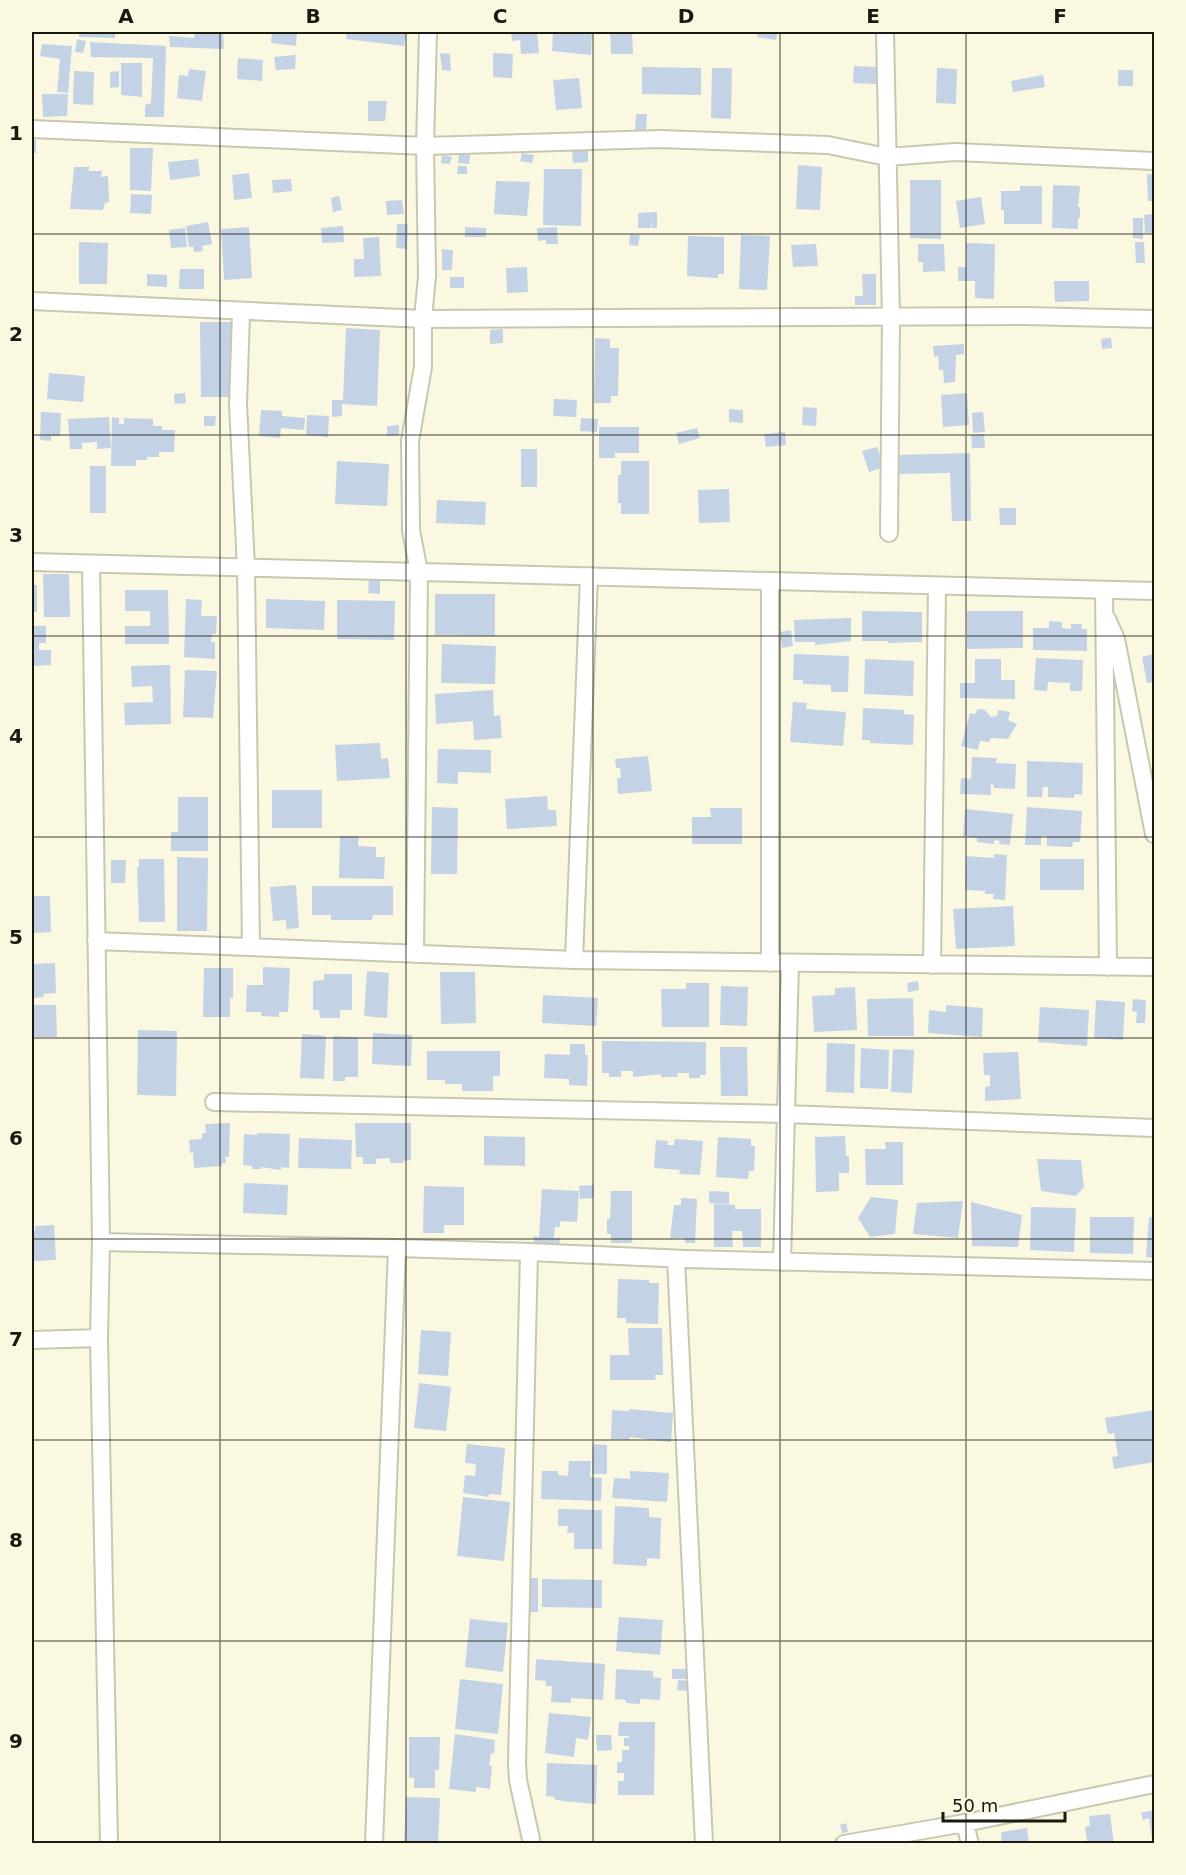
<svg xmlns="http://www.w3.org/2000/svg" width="1186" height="1875" font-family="'DejaVu Sans',sans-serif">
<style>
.building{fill:#c4d2e6}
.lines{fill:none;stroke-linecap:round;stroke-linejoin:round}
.minor-casing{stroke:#c9c7af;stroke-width:20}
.minor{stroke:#fff;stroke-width:16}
.grid{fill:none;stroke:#1a1910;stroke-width:1.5;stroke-opacity:0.55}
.neatline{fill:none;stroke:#1a1910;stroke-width:2}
.grid-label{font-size:20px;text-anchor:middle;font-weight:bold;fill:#1a1910}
</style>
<rect width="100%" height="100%" fill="#faf8e0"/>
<path class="building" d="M79,32H115V38L79,37Z
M195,32L223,34L224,49L170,47L169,36L194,38Z
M272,32H297L296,46L271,43Z
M347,32H406L404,46L346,39Z
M511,32H537L539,53L521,54L520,40L512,41Z
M553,32H592L591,55L552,51Z
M610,32H632L633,54H611Z
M758,32H778L776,40L757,37Z
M77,39L86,41L83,53L75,52Z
M90,42L166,46L164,117H145V105L151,103L153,58L91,57Z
M42,44L72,46L68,93L57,92L60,59L40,56Z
M440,53L450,54L451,71L442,70Z
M493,53L513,54L512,78L493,77Z
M296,55L295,69L276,70L274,57Z
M238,58L263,60L262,81L237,79Z
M121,63H142V97L121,95Z
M854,66L876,67V84L853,83Z
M642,67L701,68V95L642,94Z
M712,68H732L731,119L711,118Z
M937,68L957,69L956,104L936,103Z
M189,69L206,71L202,101L177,98L179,75L188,76Z
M1118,70H1133V86H1118Z
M74,71L94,72L93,105L73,104Z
M119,71V87L110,88V72Z
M1043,75L1045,87L1013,92L1011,81Z
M579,78L582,108L556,110L553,80Z
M42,94H68L67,116L43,117Z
M368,101H387L385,121H368Z
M636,114H647L646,130H635Z
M36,139V153H32V140Z
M130,148H153L151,191L130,190Z
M588,150V162L573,163L572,151Z
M522,153L534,155L532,163L520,161Z
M459,154L470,155L469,164L458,163Z
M442,155L452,157L450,164L441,163Z
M198,159L200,176L170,180L168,162Z
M798,165L822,167L820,210L796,209Z
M458,166H467V174H457Z
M74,167H90L88,171H102L101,177L108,176L109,202L105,203L103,210L70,209Z
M544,169H582L581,226L543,225Z
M249,173L252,198L234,200L232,175Z
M1147,174H1154V201H1148Z
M291,179L292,191L273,193L272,180Z
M910,180H941V239L910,238Z
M496,181L530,182L527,216L494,214Z
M1053,185L1080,186L1078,207H1080V218H1078V229L1052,228Z
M1020,186H1042V224H1004V210H1001V191H1020Z
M131,194L152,195L151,214L130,213Z
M339,196L342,210L333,212L331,198Z
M981,197L985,224L960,228L956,201Z
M402,200L404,214L387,215L386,201Z
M657,212V228H652L651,217V228H638V213Z
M1154,214V233H1145L1144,215Z
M1133,218H1143V239L1133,238Z
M208,222L212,244L202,246L203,251L194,252L193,246L189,247L186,226Z
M397,224H408L407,249L396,248Z
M343,226L344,242L322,243L321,228Z
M249,227L252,278L224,280L221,229Z
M465,227L486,228V237H465Z
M557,227L558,244H546V240L538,241L537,228Z
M185,228L187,247L171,248L169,230Z
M630,234L640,235L638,246L629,245Z
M741,235L770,236L767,290L739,289Z
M688,236L724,237V274H718V278L687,276Z
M379,237L381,276L354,277V259H364L363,238Z
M79,242L108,243L107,284H79Z
M1135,242H1144L1145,263H1136Z
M966,243L995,244L994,299L975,298V281H958V267H966Z
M816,244L818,266L793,267L791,245Z
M918,244H944L945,271L923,272V262H918Z
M442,249L453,250L452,270H442Z
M527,267L528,292L507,293L506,268Z
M180,269H204V289H179Z
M147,274L167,275V287L147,286Z
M862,274H876V305H855V296H863Z
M450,277H464V288H450Z
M1054,281H1089V301L1055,302Z
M200,322H234L235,397H201Z
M346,328L380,330L377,406L342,404V416L332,417V400H343Z
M503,329V343L490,344V330Z
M595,338L610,339V348H619L618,396H611V403H594Z
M1111,338L1112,348L1102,349L1101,339Z
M964,344V354L956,355L955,382L944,383L943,370H939L938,356L934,357L933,346Z
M49,373L85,376L83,402L47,399Z
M185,393L186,403L175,404L174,394Z
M967,393L969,425L943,427L941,395Z
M554,399L577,400L576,417L553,416Z
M803,407L817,408L816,426L802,425Z
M729,409L743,410V423L729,422Z
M261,410L282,411V416L305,418L304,430L281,428L280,438L259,436Z
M41,412L61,413L60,436H51V441L40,440Z
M983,412L985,432L973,433L972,413Z
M307,415L329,416L328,437L306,435Z
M204,416H216L215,426H204Z
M109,417L111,448L97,449V442L82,443V449H70L68,419Z
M112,417L119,418V424H124V418L153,419V426H162V430H175L174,452H159V457H147V460H136V466H111Z
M581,418L598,419L597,432L580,431Z
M399,425V435L387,436V426Z
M599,427H639V453H615V458H599Z
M697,428L700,438L679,444L676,433Z
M785,432L786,445L766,447L764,434Z
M984,434L985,448H972L971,435Z
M877,447L884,467L869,472L862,451Z
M521,449H537V487H521Z
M970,453L971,521H952L950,473L897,474V455Z
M337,461L389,464L387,506L335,504Z
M621,461H649V514H621V503H618V475H621Z
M90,466H106V513H90Z
M729,489L730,522L699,523L698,490Z
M437,500L486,502L485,525L436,523Z
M999,508H1016V525H1000Z
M43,574H69L70,617H44Z
M369,579L380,580V594L368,593Z
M32,585H37V612H32Z
M125,590H168L169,644H125V626H150V611H125Z
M435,594H495V636L435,635Z
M186,599L202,600L201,616H217L216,634H212L211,642H215V659L184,657Z
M266,599L325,601L324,630L266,628Z
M337,600L395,601L394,640L337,639Z
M862,611L922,612V642L888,643V641H862Z
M967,611H1023V648L967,649Z
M851,618V641L815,645V642H795L794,620Z
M1049,621L1062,622V628L1071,629V624H1082V629H1087V651L1033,650V628H1049Z
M32,626H46V643H39V650H51V665L32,666Z
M791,630L793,646L782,648L780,632Z
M442,644L496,646L495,684L441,683Z
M794,654L849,656L848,692H831V685L803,684V680H793Z
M1154,654V682L1147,683L1142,657Z
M1036,658L1083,660L1082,691H1070V683L1048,682L1047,691L1034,690Z
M865,659L914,661L913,696L864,694Z
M975,659H1001V680H1015V699L960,698V683H975Z
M170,665L171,724L125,725L124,703L153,702L152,686L132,687L131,666Z
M185,670L217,671L213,718L183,717Z
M493,690L494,716L500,715L502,738L474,740L473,721L436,724L435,694Z
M793,702L807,703L806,709L846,712L843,746L790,742Z
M863,708L904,710V714L914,715L913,745L870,743V740H862Z
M981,709L985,710L991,717L997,716L998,710L1010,712L1008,720L1017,724L1008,739L991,738L989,742L980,741L978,750L961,746L970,713L975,714L977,710Z
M380,743L381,759L388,758L390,778L337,781L335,745Z
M438,749L491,750V773L458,772V784L437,783Z
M648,756L652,791L618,794L617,778H621L620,768H616L615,759Z
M972,757L997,758L996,763L1016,764L1015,789L994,788V785L991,784V795L960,794L961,778L971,779Z
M1027,761L1083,763L1082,795L1074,794V798L1048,797V787H1043L1042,797H1027Z
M272,790H322V828H272Z
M547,796L548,810H556L557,826L507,829L505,799Z
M178,797H208V851H171V832H178Z
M432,807L458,808L457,874H431Z
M1027,807L1082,811L1080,842H1073L1072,847L1047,846V836H1041V845H1025Z
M710,808H742V844H692V817H711Z
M965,809L1013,814L1010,845L999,844L1000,841L994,840V844L977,842V838L963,836Z
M340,836H359L358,846L376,847V857H385L384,879L339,878Z
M994,854L1007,855L1005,900L993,899L994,894H985V891L965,890L966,856L994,858Z
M177,857L208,858L207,931H177Z
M139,859H164L165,922H139L137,867H139Z
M1040,859H1084V890H1040Z
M111,860H126L125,883H111Z
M296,885L299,928L286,929V920L273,921L270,887Z
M312,886H393V915H373L372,920H331V915H312Z
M33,896H50L51,932L32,933Z
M1013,906L1015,946L956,949L953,909Z
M55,963L56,993L43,994L44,997L33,998L32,994V964Z
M263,967L290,968L288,1012H279V1017L261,1016L262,1012H246L247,985H263Z
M204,968H233V998H230V1017H203Z
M367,971L389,973L387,1018L364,1016Z
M440,972H475L476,1023L441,1024Z
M324,974H352V1010H340V1018H320L319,1010H313V981L324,980Z
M918,981L919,990L908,992L907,983Z
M686,983H709V1027H662L661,989H686Z
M721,986L748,987L747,1026L720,1025Z
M855,987L857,1030L814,1032L812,996L835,995V988Z
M543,995L598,998L596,1026L542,1023Z
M913,998L914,1036H868L867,999Z
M1133,999L1146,1000L1145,1023H1136L1137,1012L1132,1011Z
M1096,1000L1125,1002L1123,1040L1094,1038Z
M32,1005H56L57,1037H32Z
M946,1005L983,1008L982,1037L928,1033L929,1010L946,1012Z
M1040,1007L1089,1010L1087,1046L1038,1042Z
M138,1030L177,1031L176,1096L137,1095Z
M373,1033L412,1035L411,1066L372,1064Z
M302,1034L326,1036L324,1079L300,1078Z
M333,1036L358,1037V1077H345V1081H333Z
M602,1041L706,1042V1075H700V1078H689V1073H677L678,1077H661V1074L633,1077V1071H621V1077H609V1073H602Z
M827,1043L855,1044L854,1093L826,1092Z
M570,1044H585V1055H588L587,1086L569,1085V1079L544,1078L545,1054L570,1055Z
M720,1047H747L748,1096H721Z
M861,1048L889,1050L888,1089L860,1088Z
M893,1049L914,1050L912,1093L891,1092Z
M427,1051H500V1076H493V1091H462V1084H445V1080H427Z
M1018,1052L1021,1099L985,1101V1087L990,1086V1075H984L983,1053Z
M230,1123L229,1157H225L226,1163H222V1166L194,1168L193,1152L190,1153L189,1140L202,1139V1133H206L205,1124Z
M355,1123H411V1160L403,1161V1163H390V1158L376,1159V1164H363V1157H356Z
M257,1133L290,1134L289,1168L281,1167V1170L261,1167V1169H252V1166L243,1165L244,1134L257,1135Z
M484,1136L525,1137V1166L484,1165Z
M845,1136L846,1156H849V1173H839V1191L816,1192L815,1137Z
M718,1137L751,1139V1146H755L754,1171H749L748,1179L716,1177Z
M299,1138L352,1140L351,1169L298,1168Z
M675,1139L703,1141L700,1175L679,1174L680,1170L654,1168L656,1140L668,1141L667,1145H674Z
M885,1142H903V1185H866L865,1149H886Z
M1037,1159L1081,1160L1084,1187L1076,1196L1041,1191Z
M244,1183L288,1185L287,1215L243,1213Z
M594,1185V1198L580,1199L579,1186Z
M424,1186L464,1187V1225H444V1233H423Z
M542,1189L579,1191L577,1222L560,1221V1227H555L554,1238H560L559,1249L533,1248L534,1236L539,1237Z
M611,1191H632V1243H611V1234H607V1219H610Z
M709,1191L729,1192V1204L709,1203Z
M871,1197L898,1200L895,1234L870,1237L858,1218Z
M681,1198L697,1199L695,1243H685V1238H670L674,1205H681Z
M963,1201L958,1238L913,1234L917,1203Z
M971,1202L1022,1215L1018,1247L972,1246Z
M714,1204L735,1205V1209H761V1247H743L742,1231H732L733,1247H714Z
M1031,1207L1076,1208L1074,1252L1030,1250Z
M1090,1217H1134L1133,1254L1090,1253Z
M1149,1217L1154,1218V1258L1146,1257Z
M54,1225L56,1260L32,1261V1231H35V1226Z
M618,1279L649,1280V1283H659L658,1324L626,1323V1318H617Z
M628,1328H662L663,1375H655L656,1380H610V1355H629Z
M421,1330L451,1332L448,1376L418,1374Z
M419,1383L451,1387L446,1431L414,1428Z
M629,1409L673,1413L671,1442L630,1437L629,1440L611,1439L612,1410L629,1411Z
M1154,1410V1462L1114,1469L1112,1457L1118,1456L1114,1433L1108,1434L1105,1418Z
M467,1444L505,1448L501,1495L489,1494V1497L463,1493L465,1475L475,1476L476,1464L465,1463Z
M593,1444L607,1445V1474H592Z
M569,1461H591L590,1477L602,1478L601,1501L541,1499L542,1471H558V1475L568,1476Z
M630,1471L669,1473L667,1502L612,1498L614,1478L630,1479Z
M463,1497L510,1502L504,1561L457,1556Z
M615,1506L649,1508V1517L661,1518L660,1559L647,1558V1566L613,1564Z
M558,1509L602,1510V1549H574V1533H567L568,1526H558Z
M527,1578H538V1612H528Z
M542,1579L602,1580V1608L542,1607Z
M619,1617L663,1620L660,1655L616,1651Z
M470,1619L508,1623L503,1672L465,1667Z
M536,1659L605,1664L603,1700L571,1698V1703L551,1702L552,1686H546V1681L535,1680Z
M616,1669L653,1671V1677L661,1678L660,1700L640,1699V1704L626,1703V1700L615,1699Z
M672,1669H687V1679H672Z
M460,1679L503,1684L498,1734L455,1729Z
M678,1680L689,1681L688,1691L677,1690Z
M549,1713L591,1717L588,1740L576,1738L574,1757L545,1753Z
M619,1722H655L654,1795H618V1781H624V1773H617V1762H622V1750H629V1746H624V1738H629V1736H618Z
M455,1734L495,1740L494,1754L491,1753L489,1765L492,1766L490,1789L476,1787V1792L449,1789Z
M596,1735H611L612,1750L597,1751Z
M409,1737H440L439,1770H435V1788H414V1778H409Z
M547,1763L597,1765L596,1804L561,1801V1800H555V1797L546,1796Z
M406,1797L440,1798L438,1844H404Z
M1154,1810V1839L1152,1840L1149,1818L1143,1820L1141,1813Z
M1110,1814L1114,1844H1092V1841H1087L1085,1827L1090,1826L1089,1816Z
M846,1823L848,1832L842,1833L840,1825Z
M1027,1828L1029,1844H1002L1001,1832Z"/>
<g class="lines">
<g class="minor-casing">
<path id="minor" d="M885,32L891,318L889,533
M32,129L425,146L660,139L828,145L887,157L955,152L1154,161
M32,301L423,319L1025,316L1154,319
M245,311L241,314L238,404L246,568L251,947
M32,562L1154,591
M91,564L101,1242L99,1338L109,1844
M1104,591L1108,967
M1107,619L1116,639L1154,834
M96,941L574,960L1154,967
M415,954L419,572L411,530L410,441L423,367V319L427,276L425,146L428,32
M574,960L589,576
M770,963V581
M932,965L937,586
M214,1102L786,1114L1154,1128
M101,1242L397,1248L529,1252
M676,1259L704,1844
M782,1262L790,963
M32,1340L99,1338
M965,1823L970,1844
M374,1844L397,1248
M532,1844L518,1780L517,1763L529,1252L686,1259L1154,1271
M844,1844L965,1823L1154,1784"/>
</g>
<use href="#minor" class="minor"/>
</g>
<path class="grid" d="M220,32V1844M406,32V1844M593,32V1844M780,32V1844M966,32V1844M32,234H1154M32,435H1154M32,636H1154M32,837H1154M32,1038H1154M32,1239H1154M32,1440H1154M32,1641H1154"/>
<rect width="1186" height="1875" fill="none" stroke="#faf8e0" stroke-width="66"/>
<path d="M943 1812v9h122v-9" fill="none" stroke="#1a1910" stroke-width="3"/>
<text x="952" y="1812" font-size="18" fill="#1a1910" stroke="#faf8e0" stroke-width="4.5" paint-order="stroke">50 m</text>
<rect x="33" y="33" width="1120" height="1809" class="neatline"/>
<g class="grid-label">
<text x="126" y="23">A</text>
<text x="313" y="23">B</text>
<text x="500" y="23">C</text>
<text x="686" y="23">D</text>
<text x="873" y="23">E</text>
<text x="1060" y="23">F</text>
<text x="16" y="140">1</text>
<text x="16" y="341">2</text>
<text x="16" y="542">3</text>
<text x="16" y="743">4</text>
<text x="16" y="944">5</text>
<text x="16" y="1145">6</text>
<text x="16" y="1346">7</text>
<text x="16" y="1547">8</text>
<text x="16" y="1748">9</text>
</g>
</svg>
